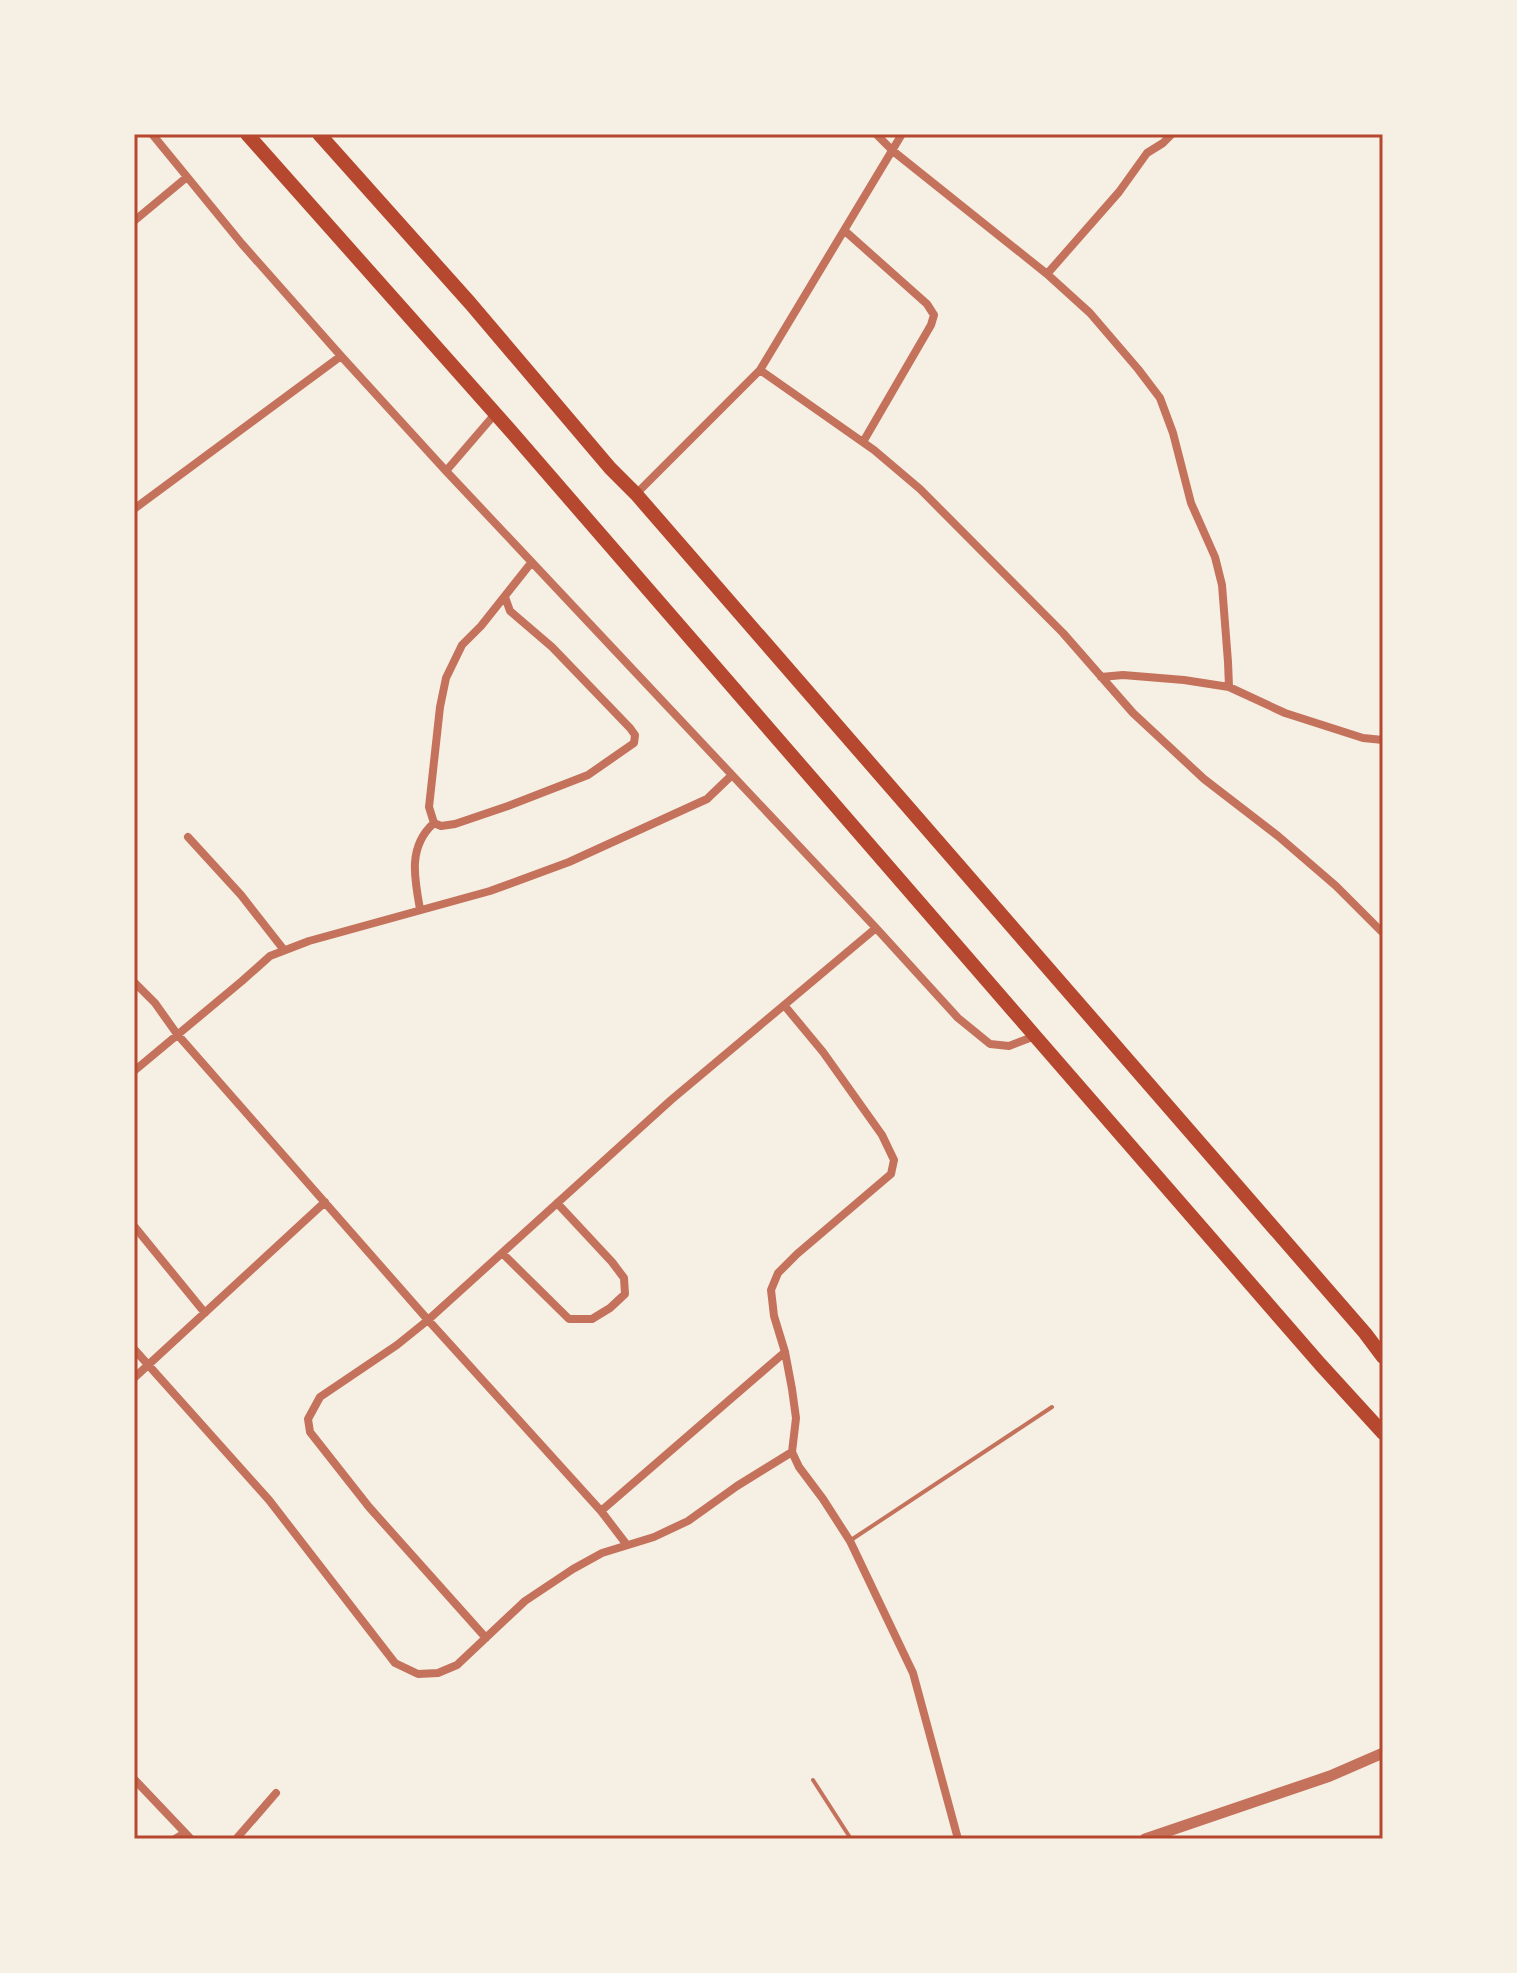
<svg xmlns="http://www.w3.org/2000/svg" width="1517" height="1973" font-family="'Fira Sans',sans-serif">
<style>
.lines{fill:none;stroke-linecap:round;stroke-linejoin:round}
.service{stroke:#c5725c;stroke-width:4}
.minor{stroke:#c5725c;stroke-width:8}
.tertiary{stroke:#c5725c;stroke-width:11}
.trunk{stroke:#b5482f;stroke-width:14}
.neatline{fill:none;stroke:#b5482f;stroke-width:3}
</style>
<rect width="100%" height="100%" fill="#f6efe4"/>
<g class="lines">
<path class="service" d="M851,1540L1052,1407
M813,1780L851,1839"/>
<path class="minor" d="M152,134L242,244L341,356L446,471L876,928L958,1018L990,1044L1009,1046L1035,1036
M876,134L893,151L1047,274L1090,313L1138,369L1160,398L1173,433L1191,503L1215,557L1222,585L1228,662L1229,687
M134,221L187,177
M845,231L927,304L934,315L931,325L863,442
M1047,274L1119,192L1147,153L1163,143L1172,134
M760,370L874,450L920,489L1063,633L1133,713L1204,779L1278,836L1336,886L1383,933
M446,471L495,414
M636,494L760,370L902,134
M134,509L341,356
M1101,677L1123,675L1184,680L1229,687L1285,713L1363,738L1383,740
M434,823L441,826L455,824L508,806L588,775L634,743L635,735L630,728L552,647L510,611L505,597
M434,823L429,807L440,707L446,678L462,645L481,626L531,563
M188,837L241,895L284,950
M420,909C414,877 408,846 434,823
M134,982L155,1003L177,1034L428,1320L601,1511L627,1545
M784,1005L823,1052L882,1135L894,1160L891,1174L797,1254L778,1273L771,1290L774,1316L785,1352L792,1389L796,1418L792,1452L799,1467L823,1499L850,1541L913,1673L958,1839
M134,1071L242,981L270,956L309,941L490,891L569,862L707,799L732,775
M134,1226L205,1313
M502,1253L569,1319H592L610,1308L625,1294L624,1278L612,1262L557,1203
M134,1349L269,1500L395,1663L418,1674L438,1673L457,1665L525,1601L573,1569L602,1553L654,1537L688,1521L737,1486L792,1452
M134,1378L325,1202
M601,1511L785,1352
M486,1638L369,1507L310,1432L308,1419L320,1397L397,1345L428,1320L671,1100L876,928
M134,1779L191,1839
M175,1839L185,1833
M236,1839L276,1793"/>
<path class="tertiary" d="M1145,1839L1330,1776L1383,1753"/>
<path class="trunk" d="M247,134L509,429L1035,1036L1320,1364L1383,1433
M319,134L470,303L610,468L636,494L1365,1333L1383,1357"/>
</g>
<rect width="1517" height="1973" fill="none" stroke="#f6efe4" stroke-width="272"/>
<rect x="136" y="136" width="1245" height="1701" class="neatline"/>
</svg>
